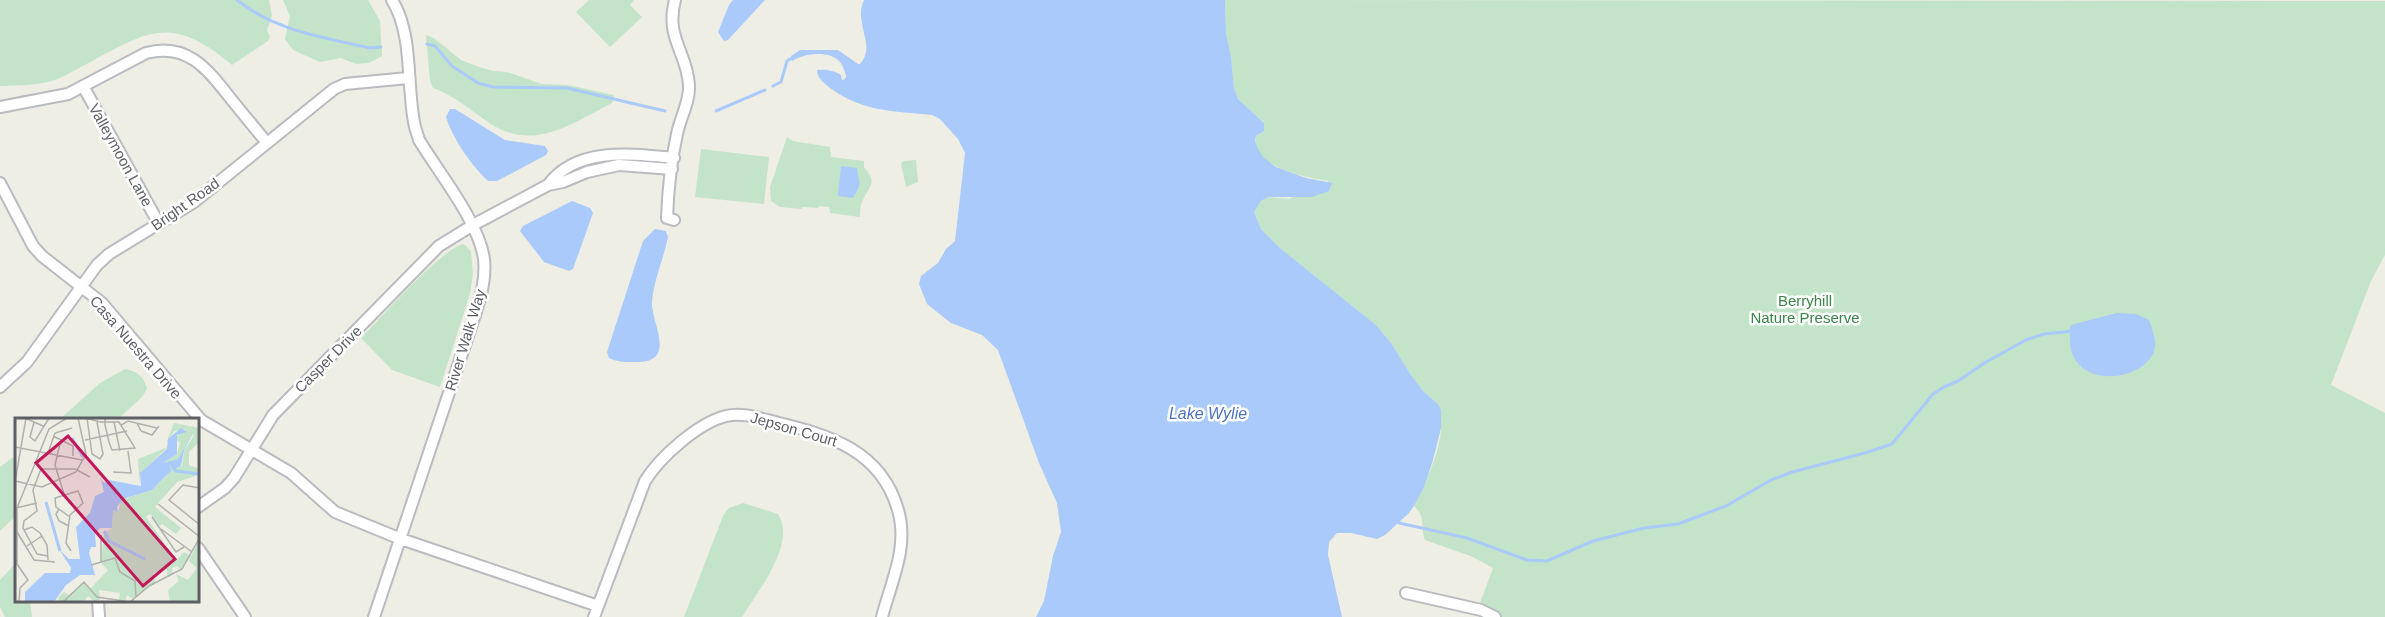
<svg xmlns="http://www.w3.org/2000/svg" width="2385" height="617" font-family="Helvetica,sans-serif">
<style>
.green{fill:#c3e4c8}
.water{fill:#a9cafa}
.lines{fill:none;stroke-linecap:round;stroke-linejoin:round}
.stream{stroke:#a9cafa;stroke-width:3}
.minor-casing{stroke:#babbc0;stroke-width:14}
.minor{stroke:#fff;stroke-width:10}
.labels{text-anchor:middle;dominant-baseline:central;stroke-width:5;stroke-linejoin:round;paint-order:stroke}
.street-label{font-size:15px;fill:#5d5f65;stroke:#fff}
.park-label{font-size:15px;fill:#3b854a;stroke:#fff}
.water-label{font-size:16px;font-style:italic;fill:#4d72bd;stroke:#fff}
.inset-river{fill:none;stroke:#a9cafa;stroke-width:3}
.inset-road{fill:none;stroke:#b0b1ae;stroke-width:1.5}
.view{fill:#c2185b;fill-opacity:0.15;stroke:#c2185b;stroke-width:3}
.inset-edge{fill:none;stroke:#5d5f65;stroke-width:3}
</style>
<rect width="100%" height="100%" fill="#eeeee5"/>
<path class="green" d="M0,0H269L272,16L267,30L270,37L268,41L232,65C168,10 144,34 79,68C71,72 63,77 55,80C37,86 18,85 0,86Z
M283,0H368L380,21L382,56L369,63L356,64L341,58L320,62L293,50L285,39L290,16Z
M589,0H634L630,5L642,17L610,47L576,12Z
M1225,0L2385,1V255L2371,281L2331,385L2385,413V617H1500L1479,606L1493,568L1473,557L1425,540C1420,527 1426,516 1414,506C1425,483 1440,454 1441,428C1441,420 1439,412 1438,404L1423,391L1411,375L1391,343L1376,325L1280,248L1261,229L1254,212L1261,201L1268,197L1289,199L1329,181C1308,178 1249,167 1256,136L1264,131V123L1238,99L1234,88L1231,57L1226,33Z
M426,35L434,38L461,60L479,67L493,71L507,72L542,84L568,85L614,95L612,103C573,123 534,152 491,124C471,111 456,96 433,88L430,81Z
M787,137L793,141L830,147L831,157L864,161V167C879,184 868,187 862,202C860,206 860,212 860,217L830,213L829,207L819,206L818,208L802,207V209L780,207L771,201L770,187Z
M701,149L769,157L764,204L695,197Z
M916,160L918,182L906,187L901,164L903,161Z
M464,244L471,251L473,273L470,294L440,387L392,370L361,338C379,320 444,246 464,244Z
M125,369C137,371 144,376 147,389L142,397L118,419H60L100,383Z
M16,455V516L0,531V467Z
M743,503L778,514C797,543 758,591 742,617H684L723,516L729,508Z
M16,563V600L30,601L32,617H5L0,607V580Z"/>
<path class="water" d="M733,0H765L728,40L724,41L718,32L729,5Z
M864,0H1225L1226,33L1231,57L1234,88L1238,99L1264,123V131L1256,136L1255,141L1258,149L1263,157L1276,167L1306,178L1332,183L1329,191L1312,197H1268L1261,201L1254,212L1261,229L1280,248L1376,325L1391,343L1411,375L1423,391L1438,404L1441,410V428L1433,460L1424,487L1414,506L1408,514L1385,535L1377,539L1351,533H1337L1329,542L1328,555L1342,617H1036L1044,601L1053,556L1061,532L1057,503L1039,463L998,350L982,335L951,323L927,304L919,284L921,276L938,263L946,249L955,241L965,153L958,139L940,119L932,115C893,111 863,112 830,88C824,83 817,78 817,70C824,69 834,70 841,75L842,80L845,79L846,76C845,72 843,66 840,62C830,50 804,53 792,61L790,59L791,56L800,50H838L858,64H860C877,46 853,23 864,0Z
M450,109H455L505,140L545,146L548,151L546,155L497,181H488C471,165 453,139 446,117Z
M841,166L857,168C859,185 863,181 853,198L838,196Z
M572,201L590,208L593,213L573,269L569,271L544,262L520,231L523,226Z
M655,229L666,231L668,237C664,258 654,279 652,301C650,320 677,360 640,362C629,362 620,363 609,358L607,352L643,241Z
M2117,313L2136,314L2149,320C2152,329 2156,338 2155,347C2150,381 2074,392 2070,343C2070,337 2069,331 2071,325Z"/>
<g class="lines">
<path class="stream" d="M237,0C276,31 322,37 370,48L381,47
M427,44L435,46L452,66L478,83L493,87L567,88L665,111
M773,86L781,82L787,61L790,59
M716,111L765,90
M1399,523L1467,538L1527,560L1547,561L1593,541L1644,528L1678,524L1726,506L1771,480L1792,472L1865,453L1892,444L1933,394L1944,387L1958,381L1986,362L2026,340L2044,334L2073,331"/>
<g class="minor-casing">
<path id="minor" d="M83,86L159,224
M0,107L68,94L146,53C188,42 208,70 231,99C243,114 255,128 267,143
M0,183L33,246L42,256L102,303L201,420L291,473L335,512L401,539L598,606
M548,185C577,146 633,154 674,158
M674,220L667,218C668,191 671,161 677,134C680,118 690,102 689,85C687,52 665,38 675,0
M0,387L27,362L97,265L109,254L194,202L334,89L345,84L408,78
M198,507L225,488L234,478L273,415L439,246L473,225L548,185L563,182L587,172L619,165L672,169
M198,548L245,617
M1406,593L1481,610L1495,617
M98,600L99,617
M374,617L475,315C481,296 486,279 484,259C479,222 439,173 419,140L415,127C406,88 414,35 392,0
M594,617L645,481C660,457 698,423 726,416C742,412 759,418 775,422C829,435 881,450 898,510C909,547 891,582 882,617"/>
</g>
<use href="#minor" class="minor"/>
</g>
<g class="labels">
<g class="street-label">
<text transform="translate(121 155) rotate(61)">Valleymoon Lane</text>
<text transform="translate(185 204) rotate(-35)">Bright Road</text>
<text transform="translate(465 340) rotate(-73)">River Walk Way</text>
<text transform="translate(136 347) rotate(49)">Casa Nuestra Drive</text>
<text transform="translate(328 359) rotate(-45)">Casper Drive</text>
<text transform="translate(794 429) rotate(16)">Jepson Court</text>
</g>
<g class="park-label">
<text x="1805" y="300">Berryhill<tspan x="1805" dy="17">Nature Preserve</tspan></text>
</g>
<g class="water-label">
<text x="1208" y="413">Lake Wylie</text>
</g>
</g>
<g transform="translate(15 418)">
<rect width="184" height="184" fill="#eeeee5"/>
<path d="M159,5L184,10L183,25L174,34V47L184,51V57L162,64L146,82L184,114L146,82L140,89L166,110L161,116L147,106L145,108L135,96L131,99L161,142L169,134L176,138L165,153L163,148L157,150L158,156L152,158V151L138,155L140,165L118,181L112,177L110,183L104,182L105,175L84,172L85,181L80,184L73,178L69,183L75,184H45L43,180L49,174L54,177L69,164L75,171L93,152L86,145L89,115L97,110L98,92L103,94L106,82L137,72L152,58L154,46L160,51L167,48L169,33L178,19V15L163,41L146,46L162,36L165,25L160,20L171,11L159,13L151,26ZM153,29L125,55V68L123,41ZM184,121V184H155L153,172L164,163L161,156L173,162L182,150L174,143Z" fill="#c3e4c8"/>
<path d="M166,10L172,14L162,17V36L148,45L163,41L180,11L169,32L166,48L160,51L154,46L156,53L137,72L108,81L102,89L103,94L98,92L97,110H85L80,116L81,129H76L74,135L80,157H65L51,167L39,184H10V174L30,155H55L56,150L44,131L54,141H65L61,109L75,95L80,78L89,74L86,61L89,65L94,62L126,68L125,55L152,31L153,21Z" fill="#a9cafa"/>
<path class="inset-river" d="M57,20L68,39M155,45L161,53L185,56M31,84L45,133M89,113L94,123L130,141"/>
<path class="inset-road" d="M10,0L28,8M71,0L85,4H104L120,30L97,32L94,24L90,7V0M72,0L77,36L85,41L88,36L82,4M19,4L15,19L20,23L34,0M99,4L105,33M122,5L126,13L137,17L144,8M106,7L113,3L142,10M38,18L58,28V38M46,21L40,47L49,76M70,22L112,13M0,29L67,42M33,35L40,15L57,10M98,54L116,55L113,33M0,63L27,69L61,54L71,36L63,0M0,64L11,0M185,70L168,67L154,82L185,107M143,86L185,119M1,90L22,85M44,91L41,96L44,103L54,108M55,99L41,89L40,80L63,73L68,85L55,97L51,125L56,133M137,99L161,134L169,129M146,111L177,134M9,112L17,109L25,115L32,127L33,142M2,114L19,142L40,144M86,117V144M12,128L27,118M33,138L22,136L8,110L9,103L22,93L18,72L26,51H60L75,59M76,147L100,140L105,154L120,163L121,179M4,184L5,170L13,162L2,146V90L34,11L52,0M48,184L69,164L82,179L115,184L134,168L167,151L185,119"/>
<path class="view" d="M53,18L160,141L128,168L21,45Z"/>
<rect width="184" height="184" class="inset-edge"/>
</g>
</svg>
